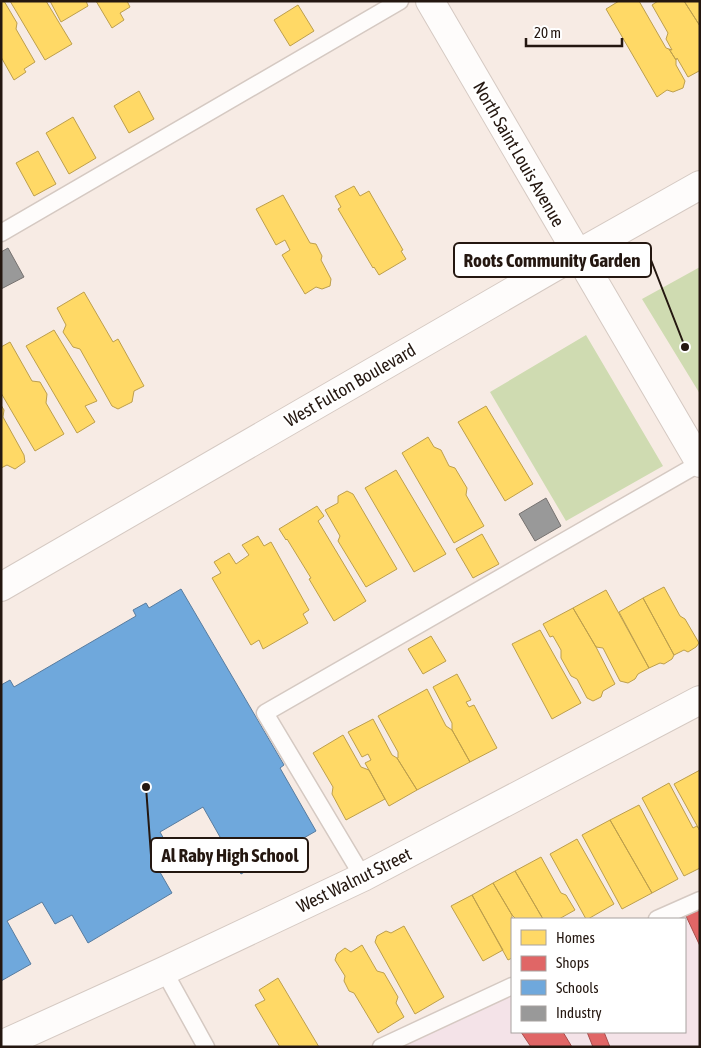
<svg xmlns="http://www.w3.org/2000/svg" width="701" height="1048" font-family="'Asap Condensed',sans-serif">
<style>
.commercial{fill:#f4e3e8}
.green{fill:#cfdbb1}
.homes{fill:#ffd966;stroke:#bd9f4c}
.shops{fill:#e06666;stroke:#a84e4c}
.schools{fill:#6fa8dc;stroke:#587c9f}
.industry{fill:#999;stroke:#767270}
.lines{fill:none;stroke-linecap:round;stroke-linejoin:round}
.lane-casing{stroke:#d5c9c2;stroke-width:19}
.street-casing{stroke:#d5c9c2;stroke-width:30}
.lane{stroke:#fefcfb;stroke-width:16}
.street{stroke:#fefcfb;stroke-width:28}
.labels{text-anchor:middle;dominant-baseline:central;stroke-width:5;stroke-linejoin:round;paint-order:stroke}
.street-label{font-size:18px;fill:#241710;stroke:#fff}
.leader{fill:none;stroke:#241710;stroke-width:2}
.callout-dot{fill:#241710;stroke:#fff;stroke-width:2}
.callout{fill:#fff;stroke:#241710;stroke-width:2}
.callout-label{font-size:19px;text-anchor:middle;font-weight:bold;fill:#241710}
</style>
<rect width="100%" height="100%" fill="#f7ebe4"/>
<path class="commercial" d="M700,900V1047H381L512,986V1032H685V919H657Z"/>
<path class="green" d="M700,267V394L642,299Z
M586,335L663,466L566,521L490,392Z"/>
<path class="homes" d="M1,1H4L17,23L16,29L35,62L24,69L26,72L14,80L1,57Z
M10,1H46L72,44L45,60Z
M50,1H86L88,6L61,22Z
M96,1H127L130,7L120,13L124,20L112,28Z
M619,1H639L666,48L669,49L676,60V65L685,81L683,88L673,92L667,90L657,97L606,9Z
M658,1H684L700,26V72L699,71L688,77L677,58L676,60L669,49L672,50L666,39L668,33L652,5Z
M684,1H700V26Z
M298,5L314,31L290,46L274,20Z
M139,91L154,119L129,133L114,106Z
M73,117L96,158L69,174L46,133Z
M38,151L56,184L34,196L16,163Z
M354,186L360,196L369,191L403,250L401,251L406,259L379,275L374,267L373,268L338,209L341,207L335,196Z
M283,195L310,243L316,244L322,256L321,260L331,279L330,286L322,289L316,287L305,294L282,255L290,250L285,240L276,245L256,209Z
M84,292L113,342L118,339L144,386L134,391L132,402L118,409L112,406L80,349L73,347L63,332L66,325L57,308Z
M54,330L97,401L85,406L95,422L77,433L26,346Z
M10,342L32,381L40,382L47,394L46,403L64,434L35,451L1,393V347Z
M1,405L4,410L3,417L24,455L25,462L15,469L7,465L1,468Z
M486,406L533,484L505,501L458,422Z
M428,437L434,447L441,450L449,466L455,468L467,488L466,495L484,526L454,543L402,453Z
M396,470L446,554L414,572L365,488Z
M347,491L353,494L397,569L366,587L338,541L340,536L325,510L338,503V496Z
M317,506L324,516L318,521L366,601L334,621L309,579L311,578L287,539L286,540L279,529Z
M482,534L499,564L473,578L456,549Z
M258,536L264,546L271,542L309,610L303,614L308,623L263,649L259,640L251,645L212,578L221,573L214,562L229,553L236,564L249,555L242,545Z
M664,587L680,616L685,619L699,643L696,647L688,652L684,650L674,655L643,598Z
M606,590L649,668L638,674L635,679L628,683L620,681L603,648L596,647L573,608Z
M643,598L674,655L672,659L664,664L660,663L649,668L619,612Z
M573,608L596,647L615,684L603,691L601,697L593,701L587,698L577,679L571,676L561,658V650L553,636L550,637L543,624Z
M540,630L581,703L552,719L512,644Z
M431,636L446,661L423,674L408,649Z
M457,674L471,700L466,702L469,707L474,705L497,748L470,762L452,730V723L433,687Z
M427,689L446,726L452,730L470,762L417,790L397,758H398V752L378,716Z
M373,719L392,755L397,758L417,790L389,806L365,763L371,760L368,754L362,757L348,732Z
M343,735L361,767L369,770L385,799L346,820L332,794L333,787L313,753Z
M700,770V831L674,784Z
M669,783L693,828L697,826L700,831V868L684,876L642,798Z
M639,805L678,879L652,893L610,820Z
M610,820L652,893L622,909L582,835Z
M577,839L614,904L588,919H586L550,854Z
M541,857L561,893L566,895L575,910L559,919H543L515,871Z
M515,871L543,919H516L512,915L493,883Z
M493,883L512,915V958L508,960L472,895Z
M472,895L503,950L483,961L451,906Z
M404,926L444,997L415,1014L375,942L377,936L386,931L391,933Z
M362,945L377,971L384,973L398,997L396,1003L404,1017L378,1033L354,993L349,991L344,981L345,976L335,960L337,954L345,948L351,952Z
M278,978L319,1047H280L255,1005L265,1000L259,990Z"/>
<path class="shops" d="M700,910V946L686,916Z
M521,1032H563L572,1047H531Z
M587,1032H604L610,1047H593Z"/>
<path class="schools" d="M181,589L284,765L280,768L316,831L241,874L203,807L160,832L174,857L157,867L172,893L88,943L72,915L55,924L42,902L7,921L31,964L1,981V685L10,680L14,687L136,616L133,610L146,603L149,608Z"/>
<path class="industry" d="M8,248L24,277L1,289V252Z
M546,498L561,526L535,541L519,514Z"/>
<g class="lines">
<g class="lane-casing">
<path id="lane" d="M1,233L400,1
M363,877L265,713L700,463
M657,919L700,900
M164,971L206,1047
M381,1047L512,986"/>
</g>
<g class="street-casing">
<path id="street" d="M430,1L700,463
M1,587L551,269L700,185
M1,1045L164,971L363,877L700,700"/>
</g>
<use href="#lane" class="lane"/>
<use href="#street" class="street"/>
</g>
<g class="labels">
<g class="street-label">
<text transform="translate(519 154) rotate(60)">North Saint Louis Avenue</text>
<text transform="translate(350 385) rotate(-30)">West Fulton Boulevard</text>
<text transform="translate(354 880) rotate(-26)">West Walnut Street</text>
</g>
</g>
<path class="leader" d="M685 347L651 260M146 787L151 855"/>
<g class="callout-dot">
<circle cx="685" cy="347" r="5"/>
<circle cx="146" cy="787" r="5"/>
</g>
<g class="callout">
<rect x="454" y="243" width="197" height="34" rx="5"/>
<rect x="151" y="838" width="157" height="34" rx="5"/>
</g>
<g class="callout-label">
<text x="552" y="267">Roots Community Garden</text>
<text x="230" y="862">Al Raby High School</text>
</g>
<rect width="701" height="1048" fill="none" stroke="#241710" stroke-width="5"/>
<rect x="511" y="918" width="175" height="115" fill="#ffffff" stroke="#a7a29f"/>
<rect x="521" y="930" width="25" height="15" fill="#ffd966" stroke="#a7a29f"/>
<text x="556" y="943" font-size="15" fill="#241710">Homes</text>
<rect x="521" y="956" width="25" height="15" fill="#e06666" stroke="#a7a29f"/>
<text x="556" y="968" font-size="15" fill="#241710">Shops</text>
<rect x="521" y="980" width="25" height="15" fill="#6fa8dc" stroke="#a7a29f"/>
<text x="556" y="993" font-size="15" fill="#241710">Schools</text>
<rect x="521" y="1006" width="25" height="15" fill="#999999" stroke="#a7a29f"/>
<text x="556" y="1018" font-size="15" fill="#241710">Industry</text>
<path d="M526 38v8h96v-8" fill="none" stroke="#241710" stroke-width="2.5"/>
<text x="534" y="38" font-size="15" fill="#241710" stroke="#ffffff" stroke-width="4" paint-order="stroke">20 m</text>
</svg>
